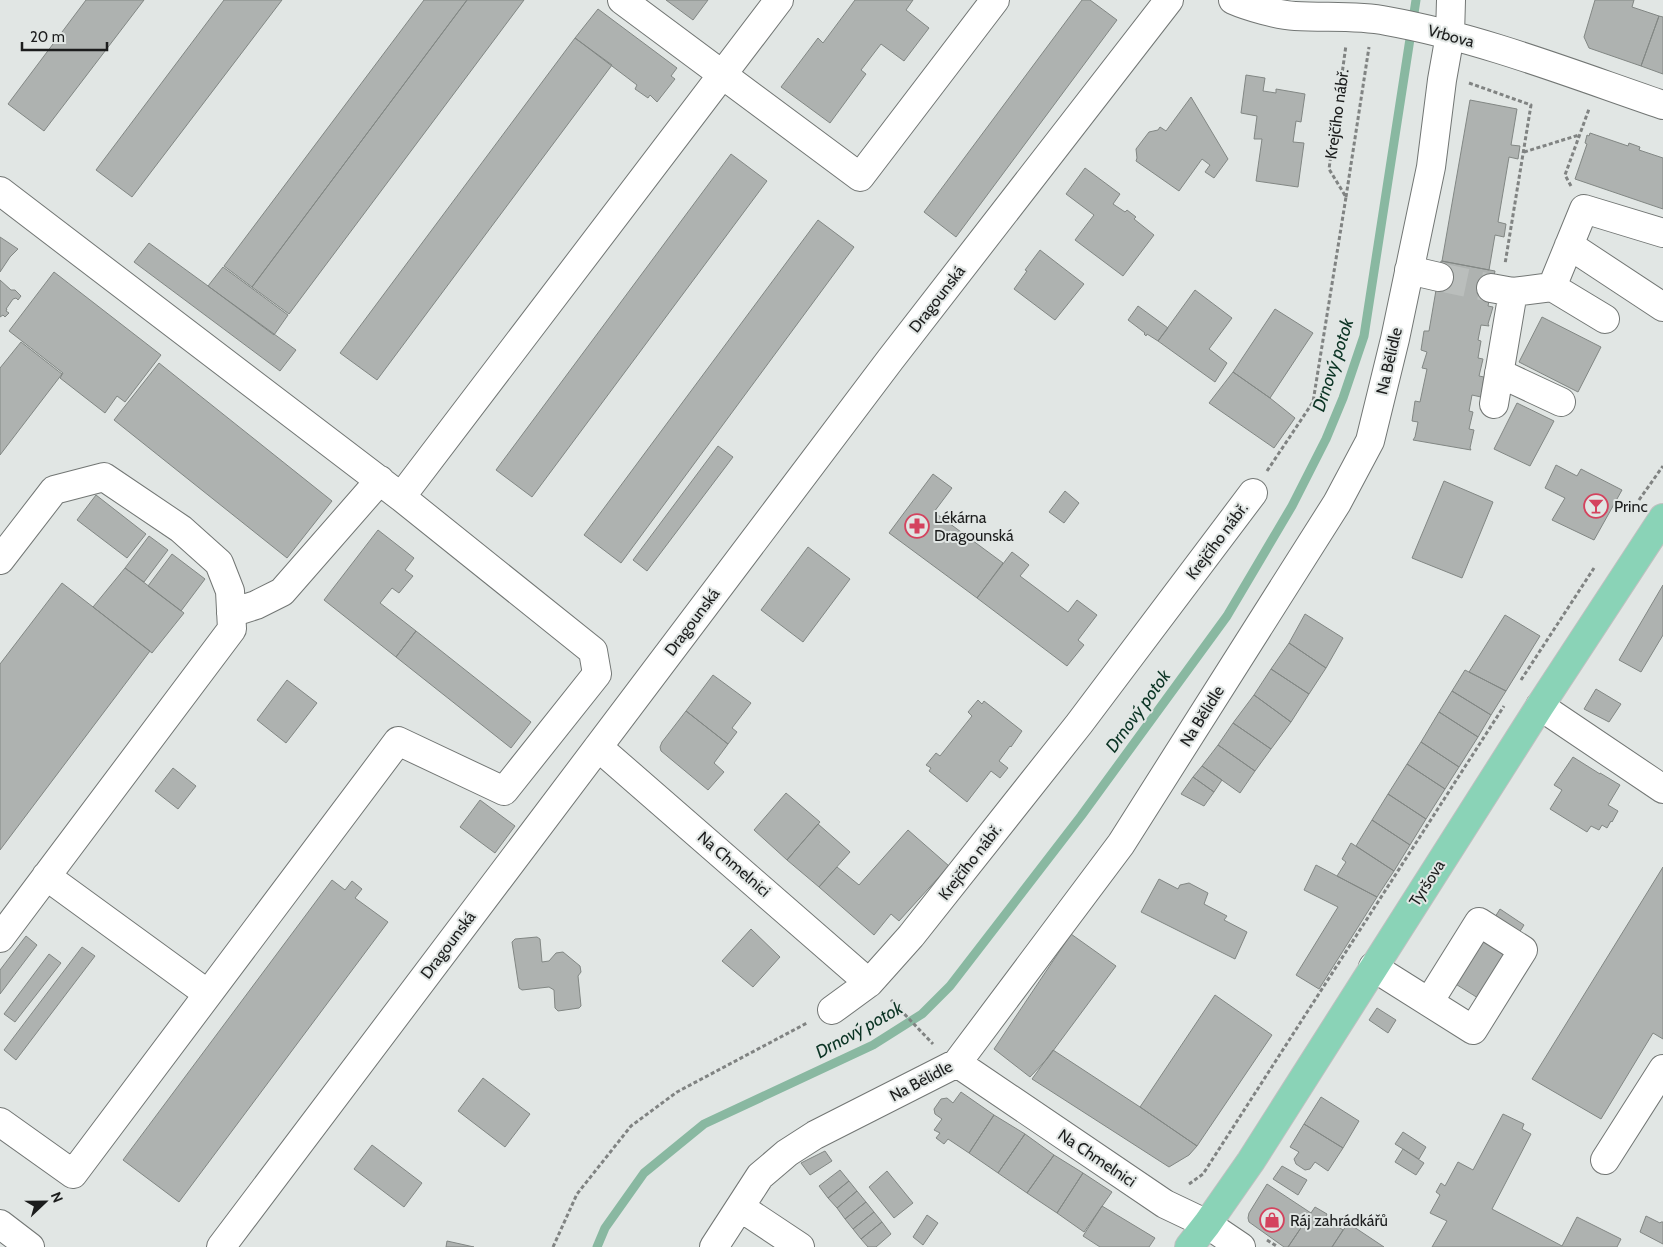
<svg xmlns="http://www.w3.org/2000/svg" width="1663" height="1247" font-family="Cabin,sans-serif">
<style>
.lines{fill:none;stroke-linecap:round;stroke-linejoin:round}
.stream{stroke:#89b8a1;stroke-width:9}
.building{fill:#aeb2b0;stroke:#828784}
.minor-tunnel{stroke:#babebc;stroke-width:28;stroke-dasharray:28 14;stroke-linecap:butt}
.minor-casing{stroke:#727674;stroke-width:30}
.major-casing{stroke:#bfc0c0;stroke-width:30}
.path{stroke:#808382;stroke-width:3;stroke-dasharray:4 2.5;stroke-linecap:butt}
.minor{stroke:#fff;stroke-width:28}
.major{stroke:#8ad3b7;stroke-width:28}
.labels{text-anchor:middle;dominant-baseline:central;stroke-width:4;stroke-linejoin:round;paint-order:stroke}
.street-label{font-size:16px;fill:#1c1d1d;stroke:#e1e6e4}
.poi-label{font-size:16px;fill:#1c1d1d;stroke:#e1e6e4;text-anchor:start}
.water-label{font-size:18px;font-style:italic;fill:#0b3424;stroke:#e1e6e4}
</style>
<rect width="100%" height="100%" fill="#e1e6e4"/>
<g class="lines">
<path class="stream" d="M597,1247L605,1228L644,1173L704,1124L873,1045L922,1014L950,986L1081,816L1227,616L1292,506L1326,439L1343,398L1364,336L1416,0"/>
</g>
<path class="building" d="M86,0H144L44,131L8,104Z
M224,0H282L132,197L96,170Z
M424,0H467L252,287L224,266Z
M467,0H524L289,314L252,287Z
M666,0H708L693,20Z
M855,0H913L906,10L929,28L904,61L881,44L861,70L866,74L830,123L781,87L818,38L823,43Z
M1082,0H1090L1117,20L956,237L924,212Z
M1595,0H1634L1632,7L1659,16L1641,66L1589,48L1584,37Z
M598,9L677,68L671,76L675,79L657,102L650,95L648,98L635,89L637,85L575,38Z
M1659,16L1663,17V74L1641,66Z
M575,38L612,65L377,380L340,353Z
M1246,75L1265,78L1263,91L1276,93V89L1305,94L1301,122L1296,121L1293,142L1304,143L1298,187L1256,181L1262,139H1254L1257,116L1241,113Z
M1191,97L1228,159L1214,178L1205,172L1210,165L1202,159L1179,191L1136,161L1137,158L1136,149L1149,132L1158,130L1160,127L1166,131Z
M1470,100L1517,109L1511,145L1520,146L1518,159L1509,157L1498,222L1506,224L1504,237L1495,235L1489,270L1442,261Z
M1590,133L1628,146L1629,143L1640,147L1639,150L1663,158V209L1575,179L1587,144L1585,143L1587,135L1589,136Z
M731,154L767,181L532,497L496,470Z
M1085,168L1120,194L1113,204L1125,212L1127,210L1136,217L1134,219L1154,235L1123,276L1075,240L1094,215L1066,194Z
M818,220L854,247L621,563L584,535Z
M0,237L18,249L10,257L0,272Z
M149,243L296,350L280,371L134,262Z
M1040,250L1084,284L1055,320L1014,289L1027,271L1025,270Z
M1441,261L1495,271L1488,306L1493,307L1488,324L1489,326L1481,325L1478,340L1481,341L1478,358L1483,359L1479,376L1484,377L1481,397L1472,395L1469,411L1473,412L1469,429L1474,430L1470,448L1471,450L1413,440L1415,437L1418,422L1412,421L1415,401L1420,402L1427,369L1422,368L1427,352L1421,350L1424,331H1429Z
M223,267L288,315L274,335L208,286Z
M54,272L161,355L125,402L117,396L105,413L60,378L63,373L9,331Z
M0,280L11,290H15L21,296L18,300L16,298L13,299L6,309H7L6,311L9,313L5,317L3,315L0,317Z
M1195,290L1232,318L1209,349L1227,363L1215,382L1158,341Z
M1138,306L1168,328L1158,341L1147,334L1146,336L1144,334L1145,333L1128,320Z
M1275,309L1313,333L1270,398L1233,372Z
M1542,317L1601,347L1578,392L1519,362Z
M21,342L62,374L0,455V368Z
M159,363L332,501L287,558L114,420Z
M1233,372L1270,398L1295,418L1274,448L1209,403Z
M1517,403L1554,421L1530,466L1494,449Z
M718,446L733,457L647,571L633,560Z
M1556,465L1577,476L1581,469L1622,490L1594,540L1552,520L1565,498L1545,488Z
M933,474L952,488L934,512L1003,563L977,598L889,533Z
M1444,481L1493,502L1462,578L1412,558Z
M1065,491L1079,503L1064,523L1049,512Z
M96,495L146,534L127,558L77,520Z
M378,530L414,558L405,570L413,576L399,593L392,588L380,603L416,631L396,657L324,600Z
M149,536L168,550L144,582L125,568Z
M808,547L850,579L803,642L761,610Z
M1012,552L1029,565L1020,576L1068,612L1077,600L1097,615L1078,640L1084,645L1067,666L977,598Z
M172,554L205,579L181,611L148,586Z
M125,568L184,613L152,653L93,607Z
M62,583L150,651L0,850V664Z
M1663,585V635L1641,672L1619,660Z
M1305,614L1343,638L1326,668L1289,643Z
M1505,615L1540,636L1506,691L1469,672Z
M416,631L531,722L511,748L396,657Z
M1289,643L1326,668L1309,694L1271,669Z
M1271,669L1309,694L1291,722L1254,695Z
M1465,670L1506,691L1491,715L1452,691Z
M713,675L751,703L732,728L737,732L728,744L686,711Z
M287,680L317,703L286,743L257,720Z
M1596,689L1621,704L1609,722L1584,709Z
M1452,691L1491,715L1478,737L1439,712Z
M1254,695L1291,722L1271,749L1233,723Z
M978,700L982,704L984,701L1022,731L1011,747L1010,746L999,761L1008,768L1000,778L991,771L967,802L929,771L931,768L926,765L936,753L940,756L972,716L968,712Z
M686,711L728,744L714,763L724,772L708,790L661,751L660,747L662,742Z
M1439,712L1478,737L1459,767L1421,742Z
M1233,723L1271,749L1255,771L1218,745Z
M1421,742L1459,767L1445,789L1407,764Z
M1218,745L1255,771L1240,793L1202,766Z
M1573,757L1600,774V773L1620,785L1608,805L1618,811L1612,822L1611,821L1607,828L1602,825L1599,830L1591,826L1587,832L1550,809L1562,790L1554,785Z
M1407,764L1445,789L1426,819L1388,794Z
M1202,766L1222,780L1214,792L1193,777Z
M173,768L196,786L178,809L155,791Z
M1193,777L1214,792L1204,806L1181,794Z
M786,793L820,822L787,860L754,830Z
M1388,794L1426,819L1410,845L1372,820Z
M480,800L515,826L495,853L460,827Z
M1372,820L1410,845L1394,871L1356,846Z
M818,824L850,852L819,887L787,860Z
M908,830L949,866L899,921L891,914L874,935L819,887L837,867L859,885Z
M1351,843L1394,871L1377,897L1337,876L1346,862L1342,859Z
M1316,865L1377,897L1319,989L1296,975L1338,907L1304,890Z
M1663,867V1039L1653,1033L1601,1119L1532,1079Z
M1159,879L1178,889L1180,885L1189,883L1208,893L1204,904L1227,916L1224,920L1247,932L1235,959L1141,912Z
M332,880L345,890L352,881L362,889L355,898L388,922L179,1202L123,1160Z
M1500,909L1524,925L1478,998L1454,983Z
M751,929L780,957L753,987L722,961Z
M1071,934L1116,966L1047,1059L1030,1077L994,1049Z
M26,936L37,945L0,994V970Z
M537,937L540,939L542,962L549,961L556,953L563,952L580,966L581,972L578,976L581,1006L579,1008L558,1011L555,1008L554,990L549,987L522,990L519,988L512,942L515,939Z
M82,947L95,956L16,1060L4,1050Z
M49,954L61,963L15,1022L4,1014Z
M1215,995L1272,1035L1197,1146L1140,1107Z
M1377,1008L1396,1020L1388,1033L1369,1020Z
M1053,1050L1140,1107L1197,1146L1189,1155L1169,1167L1032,1079Z
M483,1078L530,1114L505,1147L458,1111Z
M961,1092L994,1115L969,1153L948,1139L944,1144L936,1138L940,1133L934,1130L942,1119L935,1114L934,1109L941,1099L947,1098L953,1103Z
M1321,1097L1359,1121L1343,1148L1304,1124Z
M1503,1114L1524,1124L1522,1129L1531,1134L1492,1209L1562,1246L1577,1217L1621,1239L1617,1247H1432L1447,1221L1430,1213L1440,1195L1436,1192L1441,1183L1445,1186L1458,1162L1473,1170Z
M994,1115L1025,1134L998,1173L969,1153Z
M1304,1124L1343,1148L1328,1171L1315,1162L1310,1169L1305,1170L1296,1164L1294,1159L1299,1152L1290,1147Z
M1403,1132L1426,1147L1419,1159L1395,1144Z
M1025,1134L1054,1155L1027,1193L998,1173Z
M372,1145L422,1183L404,1207L354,1169Z
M1403,1149L1424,1163L1416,1175L1395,1162Z
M825,1151L832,1161L810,1175L801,1163Z
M1054,1155L1083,1173L1057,1213L1027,1193Z
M1282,1166L1307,1180L1298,1195L1273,1179Z
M840,1170L849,1181L828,1198L819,1186Z
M887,1171L913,1203L894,1218L869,1187Z
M1083,1173L1112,1192L1084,1232L1057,1213Z
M849,1181L857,1191L837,1208L828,1198Z
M1267,1184L1311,1213L1288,1247H1284L1249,1222L1248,1218L1249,1213Z
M857,1191L866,1202L845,1219L837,1208Z
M866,1202L874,1212L853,1229L845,1219Z
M1102,1206L1155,1238L1149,1247H1100L1083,1236Z
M1315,1207L1327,1214L1325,1218L1343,1230L1332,1247H1288Z
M874,1212L882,1222L861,1239L853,1229Z
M927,1215L938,1223L923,1245L913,1237Z
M1646,1216L1660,1223L1661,1222H1663V1244L1640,1232Z
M882,1222L891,1234L876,1247H868L861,1239Z
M1348,1223L1384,1247H1332Z
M447,1241L474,1247H446Z"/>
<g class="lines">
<path class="minor-tunnel" d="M1439,277L1491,288"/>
<g class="minor-casing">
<path id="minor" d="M622,0L860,177L995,0
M1233,0C1249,7 1278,15 1295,16C1326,18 1357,15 1387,21C1481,38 1572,74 1663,105
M0,191L401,497L593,651L597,674L504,791L398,741L73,1174L0,1122
M1569,245L1663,307
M1409,270L1439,277
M1552,287L1605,319
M1491,288L1513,292L1552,287L1584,209L1663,233
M1499,373L1561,402
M1494,404L1513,292
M401,497L779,0
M0,560L54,490L104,477L181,529L219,563L230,591L232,629L0,938
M231,613L256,605L282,592L380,480
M1540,706L1663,789
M598,747L869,983
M46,876L208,994
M1373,967L1473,1030L1523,950L1479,922L1429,1002
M832,1010L869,983L911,936L1079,724L1253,493
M957,1063L1165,1204L1207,1224L1241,1247
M1605,1160L1663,1069
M740,1207L800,1247
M0,1224L30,1247
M221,1247L890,360L1169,0
M714,1247L760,1176L787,1153L815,1135L957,1063L1121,844L1337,503L1370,441L1395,339L1431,167L1442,80L1450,35L1451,0"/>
</g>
<g class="major-casing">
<path id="major" d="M1189,1247L1207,1224L1251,1161L1540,706L1663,518"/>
</g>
<path class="path" d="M1469,83L1531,105L1505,264
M1524,152L1579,135
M1571,186L1565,175L1589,109
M1346,197L1369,47
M1267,471L1313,402L1346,197L1329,169L1346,45
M1639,500L1663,466
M1521,680L1594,568
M891,1000L933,1044
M1189,1184L1203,1174L1504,706
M1267,1240L1278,1247
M553,1247L577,1194L631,1126L677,1092L807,1023"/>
<use href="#minor" class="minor"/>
<use href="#major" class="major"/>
</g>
<defs>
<g id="bar-ring" transform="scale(1.25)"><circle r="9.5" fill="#e1e6e4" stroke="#d4435e" stroke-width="1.5"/><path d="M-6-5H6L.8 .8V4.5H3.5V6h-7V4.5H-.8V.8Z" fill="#d4435e"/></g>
<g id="pharmacy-ring" transform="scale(1.25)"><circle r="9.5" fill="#e1e6e4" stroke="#d4435e" stroke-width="1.5"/><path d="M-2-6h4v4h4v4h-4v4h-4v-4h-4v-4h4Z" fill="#d4435e"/></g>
<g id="shop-ring" transform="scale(1.25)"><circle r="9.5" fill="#e1e6e4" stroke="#d4435e" stroke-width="1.5"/><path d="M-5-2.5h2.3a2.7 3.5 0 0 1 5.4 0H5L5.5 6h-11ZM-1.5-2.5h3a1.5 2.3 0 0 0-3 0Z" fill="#d4435e"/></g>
</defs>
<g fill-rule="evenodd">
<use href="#bar-ring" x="1596" y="506"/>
<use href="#pharmacy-ring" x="917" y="526"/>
<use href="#shop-ring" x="1272" y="1220"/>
</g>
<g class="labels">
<g class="street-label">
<text transform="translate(1451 36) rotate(15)">Vrbova</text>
<text transform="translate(1337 114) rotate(-82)">Krejčího nábř.</text>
<text transform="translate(937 299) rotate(-52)">Dragounská</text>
<text transform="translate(1389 361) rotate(-77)">Na Bělidle</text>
<text transform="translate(1217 541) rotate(-53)">Krejčího nábř.</text>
<text transform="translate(692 622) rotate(-53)">Dragounská</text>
<text transform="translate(1202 716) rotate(-58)">Na Bělidle</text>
<text transform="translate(970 862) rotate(-52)">Krejčího nábř.</text>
<text transform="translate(734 864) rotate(41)">Na Chmelnici</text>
<text transform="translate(1427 883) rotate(-57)">Tyršova</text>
<text transform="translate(448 945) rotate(-53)">Dragounská</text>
<text transform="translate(921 1081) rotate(-28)">Na Bělidle</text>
<text transform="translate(1097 1158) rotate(34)">Na Chmelnici</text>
</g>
<g class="poi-label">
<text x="1614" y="506">Princ</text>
<text x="934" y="517">Lékárna<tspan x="934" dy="18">Dragounská</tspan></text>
<text x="1290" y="1220">Ráj zahrádkářů</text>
</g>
<g class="water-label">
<text transform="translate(1333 365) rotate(-72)">Drnový potok</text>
<text transform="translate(1138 711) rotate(-54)">Drnový potok</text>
<text transform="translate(859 1030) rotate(-29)">Drnový potok</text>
</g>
</g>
<g transform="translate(45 1202) rotate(68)" stroke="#e1e6e4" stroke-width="4" paint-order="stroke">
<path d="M0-4L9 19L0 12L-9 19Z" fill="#1c1d1d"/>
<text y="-8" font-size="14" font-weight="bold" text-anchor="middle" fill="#1c1d1d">N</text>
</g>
<path d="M22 42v8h85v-8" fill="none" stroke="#1c1d1d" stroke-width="2.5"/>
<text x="30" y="42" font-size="15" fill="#1c1d1d" stroke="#e1e6e4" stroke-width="4" paint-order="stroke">20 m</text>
</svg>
